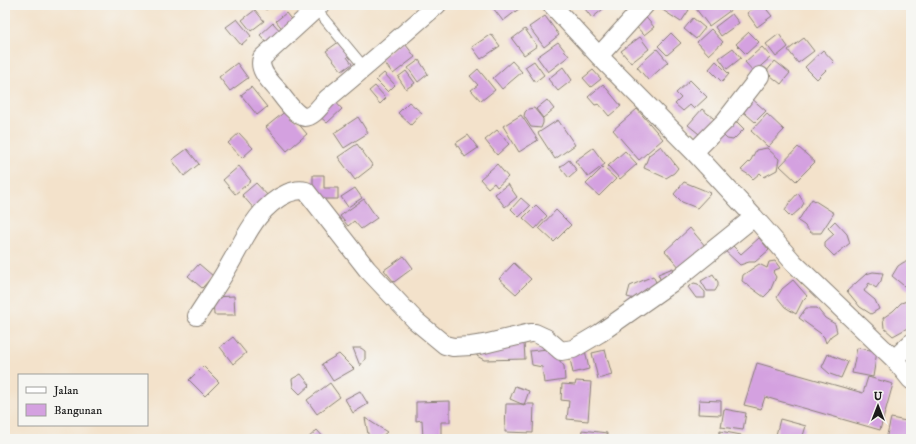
<svg xmlns="http://www.w3.org/2000/svg" width="916" height="444" font-family="'IM FELL DW Pica',serif">
<style>
.building{fill:#d4a1e0}
.lines{fill:none;stroke-linecap:round;stroke-linejoin:round}
.service-casing{stroke:#887f74;stroke-width:11}
.minor-casing{stroke:#887f74;stroke-width:20}
.service{stroke:#fff;stroke-width:9}
.minor{stroke:#fff;stroke-width:18}
</style>
<rect width="100%" height="100%" fill="#f6f6f2"/>
<filter id="ink" filterUnits="userSpaceOnUse"><feTurbulence type="fractalNoise" baseFrequency=".025" numOctaves="2"/><feDisplacementMap in="SourceGraphic" scale="8" xChannelSelector="R" yChannelSelector="G"/><feConvolveMatrix kernelMatrix="1 2 1 2 8 2 1 2 1" color-interpolation-filters="sRGB"/></filter>
<filter id="wash" filterUnits="userSpaceOnUse"><feTurbulence type="fractalNoise" baseFrequency=".012" numOctaves="4" result="noise"/><feDisplacementMap in="SourceGraphic" scale="16" xChannelSelector="R" yChannelSelector="G"/><feGaussianBlur stdDeviation="0.9" result="paint"/><feColorMatrix in="noise" values="0 0 0 0 0 0 0 0 0 0 0 0 0 0 0 0 0 1.4 0 .05"/><feComposite in="paint" operator="in"/></filter>
<g filter="url(#wash)">
<rect width="100%" height="100%" fill="#f3e2cb"/>
<g id="blocks">
<path class="building" d="M262,5H272L266,10Z
M496,5H524L503,21L493,8Z
M582,5H608L592,18Z
M655,5H682L689,10L681,22Z
M693,5H727L731,10L709,26Z
M758,5H763L772,16L757,27L747,13Z
M255,10L264,21L251,31L242,20Z
M286,13L294,23L284,31L276,21Z
M643,14L654,27L644,35L633,23Z
M732,14L739,23L721,36L715,27Z
M545,16L559,35L544,47L529,27Z
M693,18L705,28L696,39L684,29Z
M237,19L251,36L241,45L226,27Z
M273,23L283,34L270,46L260,35Z
M525,29L537,46L524,55L512,39Z
M711,29L723,42L709,55L697,42Z
M749,32L759,42L746,54L736,44Z
M671,33L681,43L667,55L658,46Z
M491,34L500,46L481,59L472,47Z
M779,34L788,47L776,57L766,44Z
M640,37L649,49L631,63L621,51Z
M804,38L814,51L798,63L788,50Z
M340,41L350,55L347,57L352,64L342,71L326,51Z
M403,41L415,57L393,74L381,58Z
M558,42L569,56L548,72L537,57Z
M762,47L771,57L754,72L745,62Z
M733,48L741,58L727,69L719,58Z
M657,49L668,62L648,80L637,67Z
M823,50L834,62L817,79L805,67Z
M419,60L428,74L418,82L408,68Z
M512,61L522,72L502,89L493,78Z
M534,61L544,75L535,82L525,67Z
M716,61L729,74L722,82L709,69Z
M775,61L790,73L781,84L766,72Z
M237,63L248,78L230,91L219,77Z
M563,67L572,80L558,91L548,79Z
M478,69L495,90L481,101L471,90L478,85L470,76Z
M593,70L601,79L591,87L583,78Z
M406,71L415,83L406,89L398,77Z
M384,73L395,85L388,92L376,80Z
M690,80L707,97L694,109L690,105L683,111L675,104L681,98L676,93Z
M603,84L621,106L609,116L599,104L595,105L588,97Z
M375,86L386,98L380,104L369,91Z
M251,87L267,107L257,115L241,95Z
M750,97L766,111L755,122L739,108Z
M332,98L342,109L327,123L316,113Z
M547,100L554,109L543,118L536,109Z
M409,102L422,113L411,125L398,113Z
M534,108L543,119V123L541,128L531,127L524,116L525,112L528,109Z
M637,109L663,139L639,160L613,130Z
M702,109L718,122L704,138L688,125Z
M287,110L307,134L287,151L266,127Z
M767,114L784,130L768,147L751,131Z
M521,115L538,140L519,152L503,126Z
M358,117L368,133L344,148L334,133Z
M733,118L744,129L733,140L727,139L720,132Z
M558,120L575,145L555,159L538,133Z
M497,130L509,144L497,155L485,140Z
M239,133L253,148L242,158L228,143Z
M468,135L478,148L465,157L456,143Z
M357,144L373,166L355,180L338,157Z
M661,146L678,168L674,173L666,178L644,168L649,155Z
M798,147L815,162L796,181L780,166Z
M593,148L605,164L588,177L575,161Z
M767,148L779,159L777,170L764,177L760,173L753,179L749,175L741,170L751,160L756,150Z
M187,149L199,164L184,176L172,160Z
M625,151L637,164L620,179L608,166Z
M569,160L577,171L569,178L560,167Z
M497,164L508,177L497,187L494,183L488,188L480,179Z
M239,166L251,181L235,194L223,180Z
M603,167L616,179L599,196L586,184Z
M313,175H324V188H338V199H313Z
M684,182L711,193L697,208L682,202L674,194Z
M256,183L270,198L256,211L242,195Z
M508,184L517,197L505,207L495,194Z
M355,188L362,198L348,207L341,197Z
M798,193L804,203L801,208L791,217L785,211L789,203Z
M521,198L530,206L519,217L511,209Z
M364,199L377,218L361,229L354,221L348,226L340,216Z
M812,199L834,213L821,233H811L804,225L798,221Z
M536,205L547,216L535,229L523,218Z
M556,210L571,225L554,242L539,228Z
M835,221L847,234L850,243L834,256L825,247V242L834,234L828,228Z
M690,228L706,247L681,269L665,251Z
M759,238L769,250L755,262H749L740,265L722,248L728,241L741,254Z
M404,256L413,268L394,282L384,270Z
M775,261L780,268L775,270L773,272L776,277L770,291L764,297L742,281L743,275L759,264L767,268L769,262Z
M904,262H911V286L909,290L892,276L898,266Z
M514,263L531,279L516,294L499,279Z
M199,264L213,276L202,288L188,276Z
M673,268L676,274L661,281L658,274Z
M873,272L883,273L881,281L876,288L869,283L864,291L875,300L879,309L871,314L860,307L847,291L866,274Z
M713,274L718,282V286L715,291H707L701,281Z
M653,276L660,290L639,300L627,297L630,286Z
M793,280L807,296L803,300L796,314L785,307L777,297L782,289Z
M694,283L698,284L705,292V298H696L688,287Z
M234,296L235,315H214L213,297Z
M907,301L911,304V326L893,336L884,328L883,318L893,311L901,303Z
M806,308H817L825,318L835,324L837,332L831,336L826,343L824,337L820,333L799,318Z
M233,337L246,353L233,364L220,347Z
M524,343L525,359L484,360L477,356V351Z
M353,348H361L365,351V359L360,366Z
M857,348L877,351L873,377L852,373Z
M547,349L559,360L564,366L565,380L544,383L542,367L532,365L530,351Z
M585,350L589,369L573,373L569,354Z
M605,350L612,375L598,379L592,353Z
M339,354L354,369L333,381L322,364Z
M828,354L848,362L841,378L830,374L822,367Z
M757,363L863,393L868,377L893,384L880,430L765,397L761,409L744,405Z
M203,366L219,382L205,396L189,380Z
M301,374L310,385L300,394L293,387L292,379Z
M576,381L591,382L588,421L567,419L569,401L561,400L562,384L575,385Z
M330,383L340,397L317,414L307,400Z
M515,386L529,391L524,405L510,399Z
M360,391L368,404L353,413L345,399Z
M699,400L721,401V415L698,414Z
M450,401V422H441V439H423L422,420L416,421V402Z
M506,404H534L533,433L505,432Z
M724,409L746,413L743,430L721,427Z
M365,418L387,432L381,437L369,439Z
M891,418L911,422V439H886Z
M780,419L806,426L802,439H775Z
M317,430L325,439H307Z
M582,430L607,433L606,439H581Z
M720,431L741,435V439H719Z"/>
</g>
</g>
<g filter="url(#ink)">
<use href="#blocks" fill-opacity="0" stroke="#887f74" stroke-width="1"/>
<g class="lines">
<g class="service-casing">
<path id="service" d="M316,9L365,68"/>
</g>
<g class="minor-casing">
<path id="minor" d="M320,5L262,58C258,69 268,79 275,87C281,94 295,116 305,117C314,117 322,103 328,98C365,68 401,36 437,5
M552,5L599,56L694,152L754,217L794,263L894,359L911,380
M599,56L645,5
M694,152L725,121L760,76
M197,316C207,300 218,285 227,269C244,241 256,207 288,193C294,191 299,189 306,191L367,269L416,321L445,345L453,347L471,346L484,344L530,333H535L546,338L561,351L573,349L600,333L677,279L754,217
M894,359L911,343"/>
</g>
<use href="#service" class="service"/>
<use href="#minor" class="minor"/>
</g>
</g>
<rect width="916" height="444" fill="none" stroke="#f6f6f2" stroke-width="20"/>
<rect x="18" y="374" width="130" height="52" fill="#f6f6f2" stroke="#9f9f9c"/>
<rect x="26" y="387" width="20" height="6" fill="#ffffff" stroke="#9f9f9c"/>
<text x="54" y="394" font-size="12" fill="#1c1c1c">Jalan</text>
<rect x="26" y="404" width="20" height="12" fill="#d4a1e0" stroke="#9f9f9c"/>
<text x="54" y="414" font-size="12" fill="#1c1c1c">Bangunan</text>
<g transform="translate(878 406)" stroke="#f6f6f2" stroke-width="3" paint-order="stroke">
<path d="M0-3L7 15L0 10L-7 15Z" fill="#1c1c1c"/>
<text y="-6" font-size="11" font-weight="bold" text-anchor="middle" fill="#1c1c1c">U</text>
</g>
</svg>
